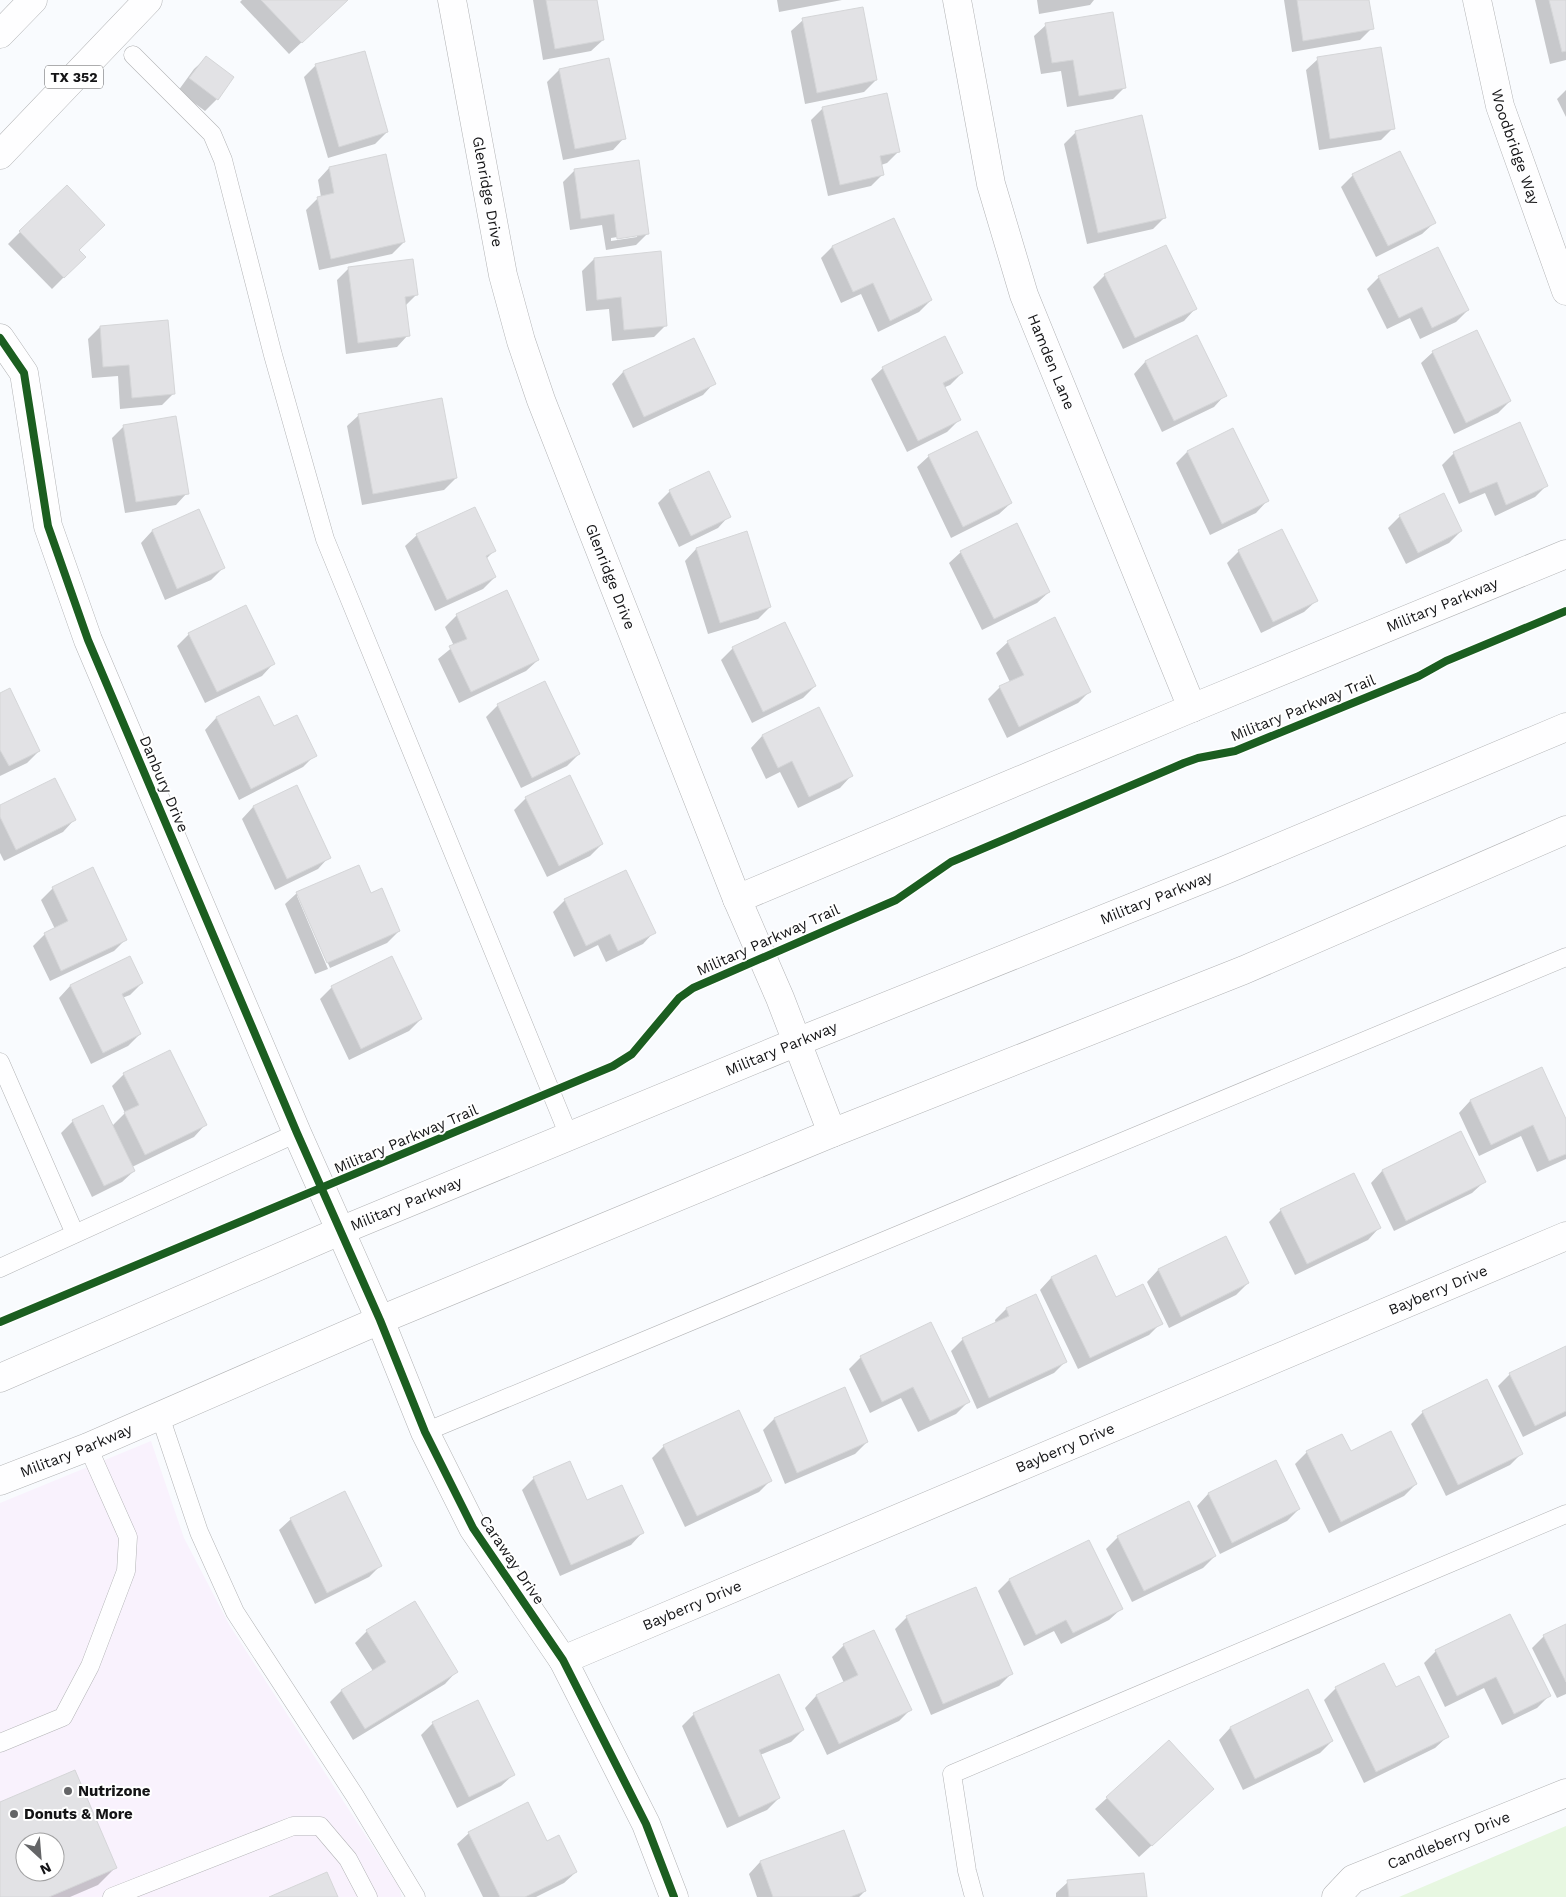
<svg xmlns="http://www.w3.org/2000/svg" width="1566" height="1897" font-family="'Work Sans',sans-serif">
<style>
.commercial{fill:#f9f2fd;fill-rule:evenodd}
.green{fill:#e7f7e1}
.shadow{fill:#0003;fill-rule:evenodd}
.building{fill:#e2e2e5;stroke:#d5d6d8;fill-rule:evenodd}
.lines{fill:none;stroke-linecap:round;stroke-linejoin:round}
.service-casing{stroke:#b2b3b5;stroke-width:19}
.minor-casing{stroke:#b2b3b5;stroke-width:29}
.secondary-casing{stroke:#b2b3b5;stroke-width:29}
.primary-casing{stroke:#b2b3b5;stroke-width:29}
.service{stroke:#fefeff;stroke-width:18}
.minor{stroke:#fefeff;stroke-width:28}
.secondary{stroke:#fefeff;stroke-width:28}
.primary{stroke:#fefeff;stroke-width:28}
.cycleway-casing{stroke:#fff;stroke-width:11}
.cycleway{stroke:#1b5e20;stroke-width:8}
.poi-dot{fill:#646567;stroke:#fff;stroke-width:2}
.labels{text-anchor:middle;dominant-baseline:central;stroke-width:4;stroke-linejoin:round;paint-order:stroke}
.shield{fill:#fff;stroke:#5a5a5c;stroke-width:1}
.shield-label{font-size:14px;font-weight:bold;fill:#141416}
.street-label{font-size:15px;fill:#141416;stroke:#fff}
.poi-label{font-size:15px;font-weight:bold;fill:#141416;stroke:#fff;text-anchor:start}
</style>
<rect width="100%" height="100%" fill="#f9fbfe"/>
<path class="commercial" d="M151,1441L184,1538L230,1626L399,1887L402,1897H0V1503ZM25,1842H55V1872H25Z"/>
<path class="green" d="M1566,1826V1897H1399Z"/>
<path class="shadow" d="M242,0H347L289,54L240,2Z
M533,0H596L603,40L591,51L543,60Z
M777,0H842L779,12Z
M1037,0H1094L1090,5L1039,14Z
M1284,0H1368L1372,28L1360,40L1292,52Z
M1535,0H1566V60L1550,64Z
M803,20L876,80L864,92L805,104L791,31Z
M1046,25L1125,87L1113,99L1067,107L1061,71L1041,74L1034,36Z
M206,58L217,99L205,111L178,91L194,69Z
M608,59L624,138L613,150L563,160L547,82L559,70Z
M1318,59L1393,128L1381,140L1319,150L1306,70Z
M316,65L387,132L375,144L328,158L304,77Z
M1566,90V117L1557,99Z
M823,108L899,151L887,163L881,165L883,174L871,186L828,196L811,120Z
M1076,132L1164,218L1153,229L1087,244L1064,144Z
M329,168L404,242L392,254L319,270L306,210L318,198L321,197L318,180Z
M575,170L648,233L636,245L606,250L602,225L570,230L563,182ZM637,234V237L611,241V238Z
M1353,175L1434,223L1422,234L1376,257L1341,187Z
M893,220L931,300L919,312L878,332L861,294L841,303L821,258L832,247Z
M20,232L77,250L84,257L52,289L8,244Z
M594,259L666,325L654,337L612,341L609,309L586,311L582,271Z
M349,268L416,295L405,306L408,335L397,347L346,354L337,280Z
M1105,275L1195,309L1184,321L1123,349L1093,287Z
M1379,277L1468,310L1456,322L1420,339L1410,318L1387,329L1367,289Z
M100,327L173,394L162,405L120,409L118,376L92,378L88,339Z
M1197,337L1225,395L1214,407L1162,432L1134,374L1145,362Z
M693,339L714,383L703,395L633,428L612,384L623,372Z
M1433,352L1510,401L1498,413L1454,434L1421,363Z
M883,368L962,373L950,385L943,388L959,420L947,432L907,452L871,379Z
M359,415L456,478L444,490L362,505L347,426Z
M124,426L187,493L176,505L125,513L112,438Z
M1187,452L1267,501L1256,513L1210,535L1176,463Z
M1454,453L1547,485L1535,497L1495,516L1485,493L1459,504L1442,465Z
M929,456L1011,503L999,514L951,538L917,467Z
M670,491L729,516L718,528L679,547L658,503Z
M199,511L223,568L211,580L165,600L141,543L152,531Z
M1400,516L1461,531L1449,543L1406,564L1388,528Z
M746,533L770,607L758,619L708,634L685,561L696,549Z
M417,535L494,551L486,559L495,577L483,589L435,611L405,546Z
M1239,551L1316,601L1304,612L1261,633L1227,563Z
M961,552L1049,592L1037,603L982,630L949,563Z
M457,615L538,660L526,671L459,703L438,659L454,646L445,627Z
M784,623L815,686L803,698L752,723L721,660L733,648Z
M189,634L273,664L262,676L205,703L177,646Z
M1008,642L1090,691L1078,703L1007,738L988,699L1000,687L1010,682L996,653Z
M544,683L579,754L567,766L521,788L486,717L498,705Z
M0,695L39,751L27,763L0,776Z
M258,697L273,728L315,755L303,767L239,800L205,730L216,718Z
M819,709L851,776L840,788L798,808L780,772L766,779L751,748L762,736Z
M296,787L329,857L318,869L275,890L242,819L253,807Z
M526,798L602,844L590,856L547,877L514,810Z
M0,806L74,820L63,832L4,861L0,853Z
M92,869L125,940L114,951L50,981L33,946L45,934L55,929L41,900L53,888Z
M297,893L371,895L399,931L387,943L330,968L299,896H297L328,969L315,974L285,904Z
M565,900L654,932L643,944L606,962L598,945L574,957L553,912Z
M129,957L142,983L130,995L122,998L140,1034L128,1046L91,1064L59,998L70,986Z
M332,987L421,1019L409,1031L349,1060L320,999Z
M1542,1069L1566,1122V1159L1537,1172L1521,1136L1479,1156L1459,1113L1470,1101Z
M124,1074L205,1125L194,1137L132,1167L134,1171L122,1182L92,1197L61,1133L73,1121L103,1107L112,1126L125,1113L112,1086Z
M1460,1133L1484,1182L1472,1193L1394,1231L1371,1183L1382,1171Z
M1281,1210L1379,1228L1368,1240L1295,1275L1269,1222Z
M1226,1237L1248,1283L1236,1295L1169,1328L1147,1282L1158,1270Z
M1096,1257L1116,1299L1161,1323L1149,1335L1078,1369L1040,1290L1051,1278Z
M1006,1309L1066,1361L1054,1373L977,1409L951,1351L963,1339L996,1324L995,1320Z
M930,1324L968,1402L956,1414L918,1432L901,1398L870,1413L849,1369L860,1358Z
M1566,1347V1416L1523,1437L1498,1386L1510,1374Z
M1423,1412L1522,1453L1510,1465L1446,1496L1411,1424Z
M774,1419L867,1442L855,1454L785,1484L763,1430Z
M664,1446L770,1481L759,1492L685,1527L652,1458Z
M1307,1452L1416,1484L1404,1496L1329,1533L1295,1464Z
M1276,1462L1299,1509L1287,1521L1220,1554L1197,1506L1208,1494Z
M534,1478L586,1502L642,1533L631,1545L560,1576L522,1490Z
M291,1519L380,1566L369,1577L315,1604L279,1530Z
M1118,1537L1215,1556L1203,1568L1132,1602L1106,1549Z
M1009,1580L1121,1609L1109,1620L1061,1644L1054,1631L1024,1646L998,1591Z
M1510,1615L1549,1696L1537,1708L1502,1725L1484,1688L1445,1707L1424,1663L1435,1652Z
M907,1617L1011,1674L999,1686L931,1715L895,1629Z
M1566,1625V1694L1557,1698L1532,1648L1544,1636Z
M367,1631L456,1672L445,1684L353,1740L330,1702L341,1691L373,1671L355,1643Z
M844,1645L910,1710L899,1721L827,1755L805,1708L816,1696L844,1683L832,1657Z
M1336,1688L1395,1689L1447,1737L1435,1748L1364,1783L1324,1700Z
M1307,1691L1332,1741L1320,1753L1243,1790L1219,1740L1230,1728Z
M694,1714L803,1730L791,1742L760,1755L779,1798L767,1810L727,1828L682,1726Z
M433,1723L513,1775L501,1786L457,1808L421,1735Z
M1107,1798L1200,1801L1139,1857L1095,1809Z
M0,1804L115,1868L98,1885L70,1897H0ZM25,1842H55V1872H25Z
M469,1833L546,1842L576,1872L564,1883L536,1897H483L457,1844Z
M760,1862L865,1891L859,1897H757L749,1874Z
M1068,1882L1146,1897H1056V1893Z"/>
<path class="building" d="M261,0H348L302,43Z
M546,0H597L604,40L555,49Z
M1297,0H1369L1374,29L1303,41Z
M1549,0H1566V51L1562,52Z
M863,7L877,80L817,93L802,18Z
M1113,12L1126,88L1079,96L1073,60L1052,63L1045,23Z
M1381,47L1395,129L1330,139L1317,57Z
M365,51L388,132L339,147L315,64Z
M206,56L234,77L218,100L189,78Z
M609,58L626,139L575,149L559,69Z
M887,93L900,152L880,156L884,175L840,185L822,107Z
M1142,115L1166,218L1098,233L1075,131Z
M1400,151L1436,223L1388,246L1352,174Z
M386,154L405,242L331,259L317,197L334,193L329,167Z
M639,160L649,234L617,239L614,214L581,219L574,169Z
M67,185L105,225L79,250L86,257L64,278L19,231Z
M894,218L932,300L890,321L873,283L853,292L832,246Z
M1166,245L1197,309L1135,338L1104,274Z
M1438,247L1469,310L1432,328L1422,307L1399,318L1378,276Z
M661,251L667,326L624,330L621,297L597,300L594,258Z
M413,259L418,295L405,297L410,336L358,343L348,267Z
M168,320L175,394L132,398L129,365L103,367L100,326Z
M1477,330L1511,401L1466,423L1432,351Z
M1197,335L1227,396L1174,421L1145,361Z
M945,336L963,373L943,383L961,420L918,441L882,367Z
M694,338L716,384L644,417L623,371Z
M442,398L457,478L373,494L358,414Z
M176,416L189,494L136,502L123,425Z
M1520,422L1548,486L1506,505L1497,482L1470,493L1453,452Z
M1233,428L1269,501L1222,524L1187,451Z
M977,431L1012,503L963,527L928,455Z
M709,471L731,517L691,536L669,490Z
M1444,493L1462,531L1418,553L1399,515Z
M475,507L496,551L486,556L496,577L447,600L416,534Z
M199,509L225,568L177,589L152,530Z
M1017,523L1050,592L994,619L960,551Z
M1282,529L1318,601L1273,622L1238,550Z
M747,531L771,607L720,623L696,548Z
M507,590L539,660L471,692L449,646L467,639L456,614Z
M246,605L275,664L217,692L188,633Z
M1055,617L1091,692L1019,727L999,686L1024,675L1007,641Z
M785,622L816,686L763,712L732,647Z
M545,681L580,754L532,778L497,704Z
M10,688L40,751L9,766L0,750V693Z
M259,696L274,726L297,715L317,756L251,789L216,717Z
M819,707L853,776L809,797L792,761L778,768L762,735Z
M570,775L603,844L559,866L525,797Z
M55,778L76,820L16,850L0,817V805Z
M297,785L331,858L287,879L253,806Z
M359,865L371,893L382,888L400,931L327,963L296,892Z
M93,867L127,940L61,971L44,933L68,921L52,887Z
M626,870L656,933L618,951L610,934L586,946L564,899Z
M130,956L143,983L122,994L141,1034L103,1053L70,985Z
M392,956L422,1019L361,1049L331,986Z
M170,1050L207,1125L145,1155L124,1112L139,1105L123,1073Z
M1542,1067L1566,1119V1154L1549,1161L1533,1125L1491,1145L1470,1100Z
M103,1105L135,1171L104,1186L72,1120Z
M1461,1131L1486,1182L1406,1221L1382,1170Z
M1354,1173L1381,1228L1307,1264L1280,1209Z
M1226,1236L1249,1283L1181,1317L1158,1269Z
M1096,1255L1116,1297L1143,1284L1163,1324L1090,1358L1051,1277Z
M1036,1294L1067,1362L989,1398L962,1338L1009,1316L1006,1308Z
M931,1322L970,1402L930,1421L913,1387L882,1402L860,1356Z
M1566,1346V1411L1535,1426L1509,1373Z
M1487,1379L1523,1454L1458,1485L1422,1411Z
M845,1387L868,1442L797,1473L774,1418Z
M739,1410L772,1481L697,1516L663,1445Z
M1391,1431L1417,1484L1341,1522L1306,1451L1342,1434L1351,1451Z
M1276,1460L1300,1509L1232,1543L1208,1493Z
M570,1461L587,1500L622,1485L644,1533L571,1565L533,1477Z
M345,1491L382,1566L327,1593L290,1518Z
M1189,1501L1216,1556L1144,1591L1117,1536Z
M1089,1540L1123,1609L1073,1633L1066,1620L1036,1635L1009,1579Z
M976,1587L1013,1674L943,1704L906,1616Z
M415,1601L458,1672L365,1729L341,1690L386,1662L366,1630Z
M1510,1614L1551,1696L1514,1714L1496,1677L1457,1696L1435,1650Z
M1566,1624V1682L1543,1635Z
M874,1630L912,1710L839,1744L816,1695L858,1675L843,1644Z
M1384,1663L1396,1687L1419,1676L1449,1737L1376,1772L1335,1687Z
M779,1674L804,1730L759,1750L780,1798L739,1817L693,1713Z
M1308,1689L1333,1741L1255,1779L1230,1727Z
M478,1700L515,1775L469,1797L432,1722Z
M1169,1740L1214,1789L1152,1846L1106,1797Z
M75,1770L117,1868L49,1897H0V1802ZM25,1842H55V1872H25Z
M528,1802L547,1841L559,1835L577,1872L525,1897H500L468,1832Z
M844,1830L866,1891L850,1897H773L760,1861Z
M327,1872L338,1897H269Z
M1144,1873L1147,1897H1069L1067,1880Z"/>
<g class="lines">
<g class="service-casing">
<path id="service" d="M133,55L212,134L223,160L273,355L325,539L569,1136
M0,1062L75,1234
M0,1268L297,1133
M160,1416L199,1532L235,1612L355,1796L416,1897
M425,1432L1566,957
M0,1743L63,1717L90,1666L126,1571L128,1537L88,1447
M112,1897L293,1826H320L348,1859L368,1897
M974,1897L967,1871L952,1774L1566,1514"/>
</g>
<g class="minor-casing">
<g id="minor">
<path id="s1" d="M452,0L503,275L521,341L541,400L737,899L780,998L832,1133"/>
<path id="s2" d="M957,0L991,184L1024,295L1192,708"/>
<path id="s3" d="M1477,0L1500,106L1566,291"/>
<path d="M0,338L24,373L48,526L88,640L297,1133L380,1320L425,1432L473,1528L563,1660L646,1824L674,1897"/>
<path id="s4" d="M737,899L1192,708L1566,554"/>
<path id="s5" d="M563,1660L1566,1236"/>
<path id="s6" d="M1336,1897L1353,1879L1566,1793"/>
</g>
</g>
<g class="secondary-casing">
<g id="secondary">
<path id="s7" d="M0,1378L340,1231L797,1042L1223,871L1566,727"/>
<path id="s8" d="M0,1481L88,1447L380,1320L832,1133L1244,970L1566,830"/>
</g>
</g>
<g class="primary-casing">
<path id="primary" d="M0,34L33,0
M0,155L148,0"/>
</g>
<use href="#service" class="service"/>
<use href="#minor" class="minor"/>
<use href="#secondary" class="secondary"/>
<use href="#primary" class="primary"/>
<g class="cycleway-casing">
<path id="cycleway" d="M0,338L24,373L48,526L88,640L297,1133L380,1320L425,1432L473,1528L563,1660L646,1824L674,1897
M0,1322L613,1066L632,1054L679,998L693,988L896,900L951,862L1184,763L1198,758L1235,751L1419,676L1446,661L1566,611"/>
</g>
<use href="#cycleway" class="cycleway"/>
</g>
<g class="poi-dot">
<circle cx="68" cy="1791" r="5"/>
<circle cx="14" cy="1814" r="5"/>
</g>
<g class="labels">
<rect class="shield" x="45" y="65.5" width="58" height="23" rx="4"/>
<g class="shield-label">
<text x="74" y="77">TX 352</text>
</g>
<g class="street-label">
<text stroke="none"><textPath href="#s3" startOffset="152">Woodbridge Way</textPath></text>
<text stroke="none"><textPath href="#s1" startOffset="195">Glenridge Drive</textPath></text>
<text stroke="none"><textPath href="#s2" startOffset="375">Hamden Lane</textPath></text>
<text stroke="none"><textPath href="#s1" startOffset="600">Glenridge Drive</textPath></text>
<text stroke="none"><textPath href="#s4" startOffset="764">Military Parkway</textPath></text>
<text transform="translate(1303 708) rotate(-22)">Military Parkway Trail</text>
<text transform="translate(164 784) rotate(67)">Danbury Drive</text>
<text stroke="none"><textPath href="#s7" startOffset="1252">Military Parkway</textPath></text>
<text transform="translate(768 940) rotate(-24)">Military Parkway Trail</text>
<text stroke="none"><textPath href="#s7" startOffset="848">Military Parkway</textPath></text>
<text transform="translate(406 1139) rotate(-23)">Military Parkway Trail</text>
<text stroke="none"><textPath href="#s7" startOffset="442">Military Parkway</textPath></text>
<text stroke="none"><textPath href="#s5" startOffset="950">Bayberry Drive</textPath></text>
<text stroke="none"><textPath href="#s5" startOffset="545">Bayberry Drive</textPath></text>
<text stroke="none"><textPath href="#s8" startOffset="82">Military Parkway</textPath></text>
<text transform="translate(512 1560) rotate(56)">Caraway Drive</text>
<text stroke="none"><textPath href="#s5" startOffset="140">Bayberry Drive</textPath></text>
<text stroke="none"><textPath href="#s6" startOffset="128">Candleberry Drive</textPath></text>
</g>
<g class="poi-label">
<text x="78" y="1791">Nutrizone</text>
<text x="24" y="1814">Donuts &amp; More</text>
</g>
</g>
<g transform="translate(40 1857) rotate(154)"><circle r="24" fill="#ffffff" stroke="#a1a1a2"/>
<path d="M0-4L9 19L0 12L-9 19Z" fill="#646567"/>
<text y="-8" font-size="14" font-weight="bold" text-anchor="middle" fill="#141416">N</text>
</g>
</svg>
